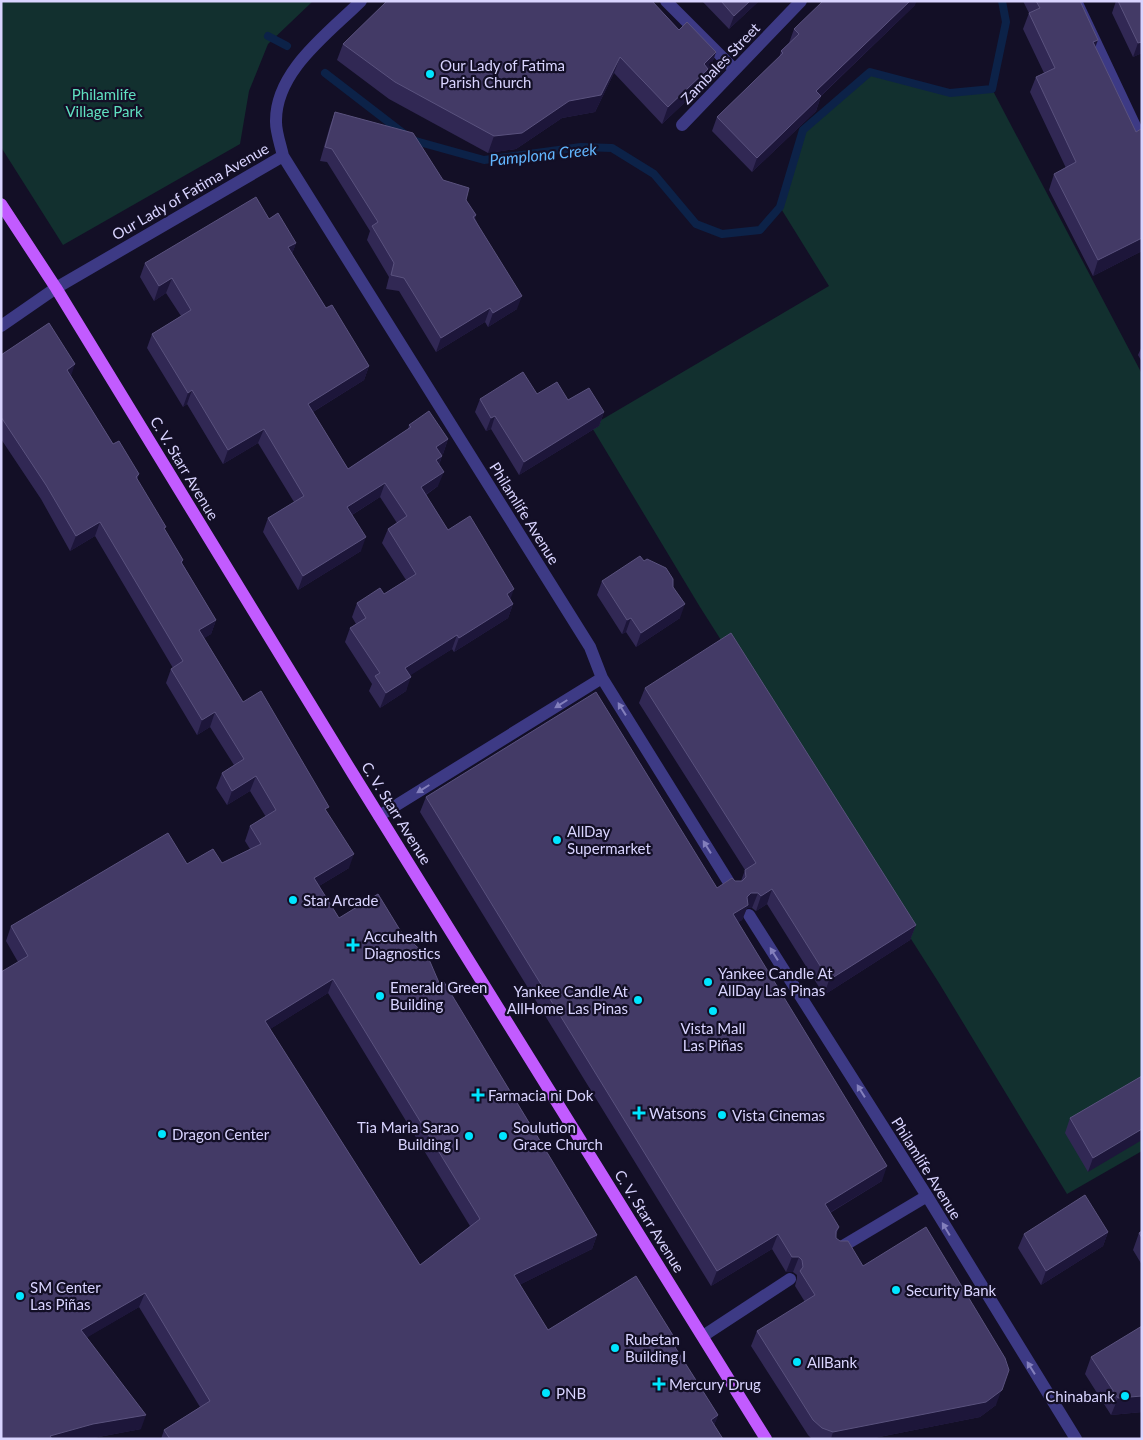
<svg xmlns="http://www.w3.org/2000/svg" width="1143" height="1440" font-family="Lato,sans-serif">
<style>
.green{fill:#12302f}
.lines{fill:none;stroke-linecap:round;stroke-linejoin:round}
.stream{stroke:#0c2248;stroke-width:8}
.minor{stroke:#3d3a85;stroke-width:12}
.major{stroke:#c25bff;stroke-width:12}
.wall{fill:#312854;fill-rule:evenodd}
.shaded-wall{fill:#1d163a}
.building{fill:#433a66;stroke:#5a527e;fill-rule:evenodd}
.oneway{fill:#837fbc}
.poi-dot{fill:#00e5ff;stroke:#130f26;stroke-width:2}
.labels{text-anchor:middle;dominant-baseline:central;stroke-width:4.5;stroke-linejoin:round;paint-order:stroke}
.street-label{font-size:15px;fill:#d9d4ff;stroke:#130f26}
.poi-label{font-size:15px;fill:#d9d4ff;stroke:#130f26;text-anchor:start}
.park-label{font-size:15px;fill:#5fe0c0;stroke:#130f26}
.water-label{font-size:16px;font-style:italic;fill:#62b6ff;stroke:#130f26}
</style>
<rect width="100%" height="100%" fill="#130f26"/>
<path class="green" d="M1,1H313L268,44L249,91L240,144L63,245L1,147Z
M870,72L950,93L992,89L1142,374V1151L1067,1194L939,983L700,607L591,426L829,286L780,207L803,130Z"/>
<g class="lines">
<path class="stream" d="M268,36L287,46
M325,73L412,140L484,160L581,147L612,148L654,174L696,224L722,234L760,230L780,207L803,130L870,72L950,93L992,89L1006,22L1002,1"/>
<path class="minor" d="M361,1C329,33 275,71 276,122C276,133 281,146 283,156L590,647L602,678L733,889
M666,1L735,70
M1076,1L1142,141
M682,125L801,1
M1,326L56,288L283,156
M379,816L602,678
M749,915L927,1196L1076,1439
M838,1249L927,1196
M703,1336L790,1279"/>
<path class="major" d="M1,204L56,288L353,774L766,1439"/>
</g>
<path class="wall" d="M702,1H759L729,29Z
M1023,1H1080L1095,47L1142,251L1093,276L1049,190L1054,174L1066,168L1030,92L1036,77L1044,73L1023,29L1029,13Z
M1116,1H1142V53L1133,57L1112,13Z
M915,5L821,96L816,111L752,172L712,131L717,117L779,58L781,51L789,43L794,29Z
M679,30L716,52L710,69L707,71L702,86L662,124L614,73L595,112L562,118L516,149L488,153L389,99L337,60L343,44Z
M335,112L443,180L466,200L476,215L475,218L517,309L488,327L485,322L436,352L399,291L386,289L389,277L367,240L370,231L327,162L320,161L330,126Z
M269,219L296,243L292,254L326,308L369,366L364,380L313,412L348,469L408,429L409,425L448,439L443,454L441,455L442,456L439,465L438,486L426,495L448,530L510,599L513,604L508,618L454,652L452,649L410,675L406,691L380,708L369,691L372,684L345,642L350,628L356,624L352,617L357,603L384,594L406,580L382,543L388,529L397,523L380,497L352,515L361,551L298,590L263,532L268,518L294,502L258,443L223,464L187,404L183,407L147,348L152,334L181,316L166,293L154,301L140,277L145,263Z
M1142,346V362L1138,355Z
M1,355L71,376L113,444L139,474L137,480L165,530L183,560L182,563L216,620L211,634L204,638L243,702L327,812L349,868L319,886L339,918L403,935L414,944L440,985L597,1235L592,1249L519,1285L548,1330L677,1351L718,1415L714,1425L723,1439H161L164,1430L200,1407L139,1307L87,1337L141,1429L88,1439L18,962L6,941L11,926L187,864L222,863L250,849L245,841L250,826L266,817L250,791L227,805L216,788L222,773L234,765L210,727L197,735L166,683L171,669L173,668L95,536L70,551L41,499L1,439ZM328,993L470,1226L420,1265L270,1029Z
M537,394L568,400L604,412L599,426L519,475L491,429L486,431L475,412L480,399Z
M644,561L673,587L680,618L636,647L626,632L622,634L597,595L602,581Z
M645,688L916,925L910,940L824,995L767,904L756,911L752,908H747L742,920L738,922L882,1181L830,1213L839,1227L836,1235V1238L996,1405L980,1417L869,1439H812L808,1435L751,1346L757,1331L805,1302L795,1286L797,1278V1275L793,1272H786L772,1249L711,1286L420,812L426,797L717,888L735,881H741L745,870L639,703Z
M1142,1076L1088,1172L1065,1133L1070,1118Z
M1142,1231V1265L1133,1250L1139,1233Z
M1108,1232L1103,1246L1041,1285L1018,1248L1024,1234Z
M1091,1357L1142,1412L1111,1415L1085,1374Z"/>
<path class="shaded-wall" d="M750,1H759L729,29L734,16Z
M910,1H917L915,5L811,105L816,91Z
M1098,40L1092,56L1093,42Z
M1142,42V53L1133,57L1138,43Z
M716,52L710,69L707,71L702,86L662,124L668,107L704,64Z
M620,57L614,73L595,112L562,118L516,149L488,153L494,136Z
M821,96L816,111L752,172L757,158Z
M1142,238V251L1093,276L1098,260Z
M296,243L291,257L288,247Z
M172,278L166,293L154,301L159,286Z
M522,296L517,309L488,327L493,313Z
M490,308L485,322L436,352L441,338Z
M75,364L70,379L67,370Z
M369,366L364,380L303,418L308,404Z
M192,390L187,404L183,407L188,393Z
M604,412L599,426L519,475L524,462Z
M495,416L491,429L486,431L491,418Z
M264,429L258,443L223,464L228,450Z
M448,439L443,454L431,462L436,447Z
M442,456L437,470L436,460Z
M444,472L438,486L416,501L421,487Z
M385,483L380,497L342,521L347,507Z
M100,522L95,536L70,551L76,536Z
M366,537L361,551L298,590L303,576Z
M514,589L509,603L507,594Z
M513,604L508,618L454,652L459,638Z
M685,604L680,618L636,647L641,633Z
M631,618L626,632L622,634L627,620Z
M216,620L211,634L194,645L199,630Z
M457,635L452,649L400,682L405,668Z
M411,677L406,691L380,708L386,693Z
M215,712L210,727L197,735L202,720Z
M256,776L250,791L227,805L232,791Z
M354,854L349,868L309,892L314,878Z
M772,889L767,904L756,911L761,896Z
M751,893H758L752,908H747L742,920L727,929L733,914Z
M916,925L910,940L824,995L829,980Z
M333,979L328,993L259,1036L265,1021Z
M1142,1129V1140L1088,1172L1093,1158Z
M887,1166L882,1181L819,1219L825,1204Z
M1108,1232L1103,1246L1041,1285L1046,1271Z
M778,1234L772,1249L711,1286L717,1271Z
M597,1235L592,1249L509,1290L514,1275Z
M792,1257H799L793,1272H786Z
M145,1293L139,1307L76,1344L81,1330Z
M1009,1370L996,1405L980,1417L869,1439H831L833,1432Z
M1142,1396V1412L1111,1415L1118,1398Z
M146,1415L141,1429L88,1439H49L50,1436L93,1424Z
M718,1415L712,1430L711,1420Z"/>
<path class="building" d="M387,1H652L679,30L687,22L716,52L704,64L708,69L668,107L620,57L601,95L569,101L522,133L494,136L395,82L343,44Z
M721,1H750L734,16Z
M823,1H910L816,91L821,96L757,158L717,117L783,53L781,51L799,34L794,29Z
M1036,1H1080L1098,40L1093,42L1136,132L1141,129L1142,130V238L1098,260L1054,174L1076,162L1036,77L1055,68L1029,13L1040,8Z
M1118,1H1142V42L1138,43Z
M335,112L413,133L443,180L469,188L466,200L476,215L473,217L522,296L493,313L490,308L441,338L404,278L391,275L394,263L372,226L378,222L332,149L325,147Z
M256,197L269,219L278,213L296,243L288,247L326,308L332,305L369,366L308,404L348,469L411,427L409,425L429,411L448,439L436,447L442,456L436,460L444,472L421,487L448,530L470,516L514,589L507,594L513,604L459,638L457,635L405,668L411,677L386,693L375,676L380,673L350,628L366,618L357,603L380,588L384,594L416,574L388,529L407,516L385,483L347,507L366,537L303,576L268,518L304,496L264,429L228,450L192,390L188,393L152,334L191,310L172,278L159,286L145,263Z
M49,323L75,364L67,370L113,444L119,441L139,474L136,477L166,527L164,528L183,560L181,562L216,620L199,630L243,702L261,691L329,807L325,809L354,854L314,878L339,918L378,894L403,935L409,936L414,944L428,957L440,985L444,982L597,1235L514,1275L548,1330L636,1276L679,1345L675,1347L718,1415L711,1420L723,1439H170L164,1430L210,1401L145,1293L81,1330L146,1415L93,1424L50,1436L52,1439H1V972L28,956L11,926L168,833L187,864L213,849L222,863L261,844L250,826L276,810L256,776L232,791L222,773L244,759L215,712L202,720L171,669L183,661L100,522L76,536L46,485L1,417V355ZM333,979L480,1219L420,1265L265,1021Z
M523,372L537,394L557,382L568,400L589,388L604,412L524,462L495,416L491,418L480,399Z
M640,556L644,561L647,559L666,568L673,579V587L685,604L641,633L631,618L627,620L602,581Z
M731,633L916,925L829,980L772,889L761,896L758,893H751L747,897L748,905L733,914L887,1166L825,1204L839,1227L836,1231V1238L840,1241H848L863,1266L926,1227L1005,1358L1009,1370L1002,1390L986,1402L833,1432L822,1428L813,1420L757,1331L815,1295L800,1271L803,1267L802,1260L799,1257H792L778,1234L717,1271L426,797L596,692L717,888L732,878L735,881H742L746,877L745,870L756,863L645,688Z
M1142,1076V1129L1093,1158L1070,1118Z
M1085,1195L1108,1232L1046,1271L1024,1234Z
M1142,1231V1238L1139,1233Z
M1142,1326V1396L1118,1398L1091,1357Z"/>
<defs><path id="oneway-solid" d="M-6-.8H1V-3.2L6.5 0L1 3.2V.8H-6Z" transform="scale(1.25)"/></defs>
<g class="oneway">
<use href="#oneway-solid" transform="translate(561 704) rotate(148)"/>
<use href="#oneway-solid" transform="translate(622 709) rotate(-122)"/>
<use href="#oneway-solid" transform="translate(423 789) rotate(148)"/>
<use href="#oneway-solid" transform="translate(707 847) rotate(-122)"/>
<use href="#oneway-solid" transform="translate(774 954) rotate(-122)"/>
<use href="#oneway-solid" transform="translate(861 1091) rotate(-122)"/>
<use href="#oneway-solid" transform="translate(946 1229) rotate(-121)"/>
<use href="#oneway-solid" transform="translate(1031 1368) rotate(-122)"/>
</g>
<g class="poi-dot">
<circle cx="430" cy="74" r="5"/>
<circle cx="557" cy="840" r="5"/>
<circle cx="293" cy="900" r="5"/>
<path d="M350.5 937.5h5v5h5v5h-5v5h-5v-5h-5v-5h5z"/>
<circle cx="708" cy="982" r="5"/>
<circle cx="380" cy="996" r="5"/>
<circle cx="638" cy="1000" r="5"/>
<circle cx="713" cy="1011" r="5"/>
<path d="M475.5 1087.5h5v5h5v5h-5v5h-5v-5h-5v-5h5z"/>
<path d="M636.5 1105.5h5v5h5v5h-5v5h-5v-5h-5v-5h5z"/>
<circle cx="722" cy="1115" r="5"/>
<circle cx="162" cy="1134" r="5"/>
<circle cx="469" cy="1136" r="5"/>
<circle cx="503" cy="1136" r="5"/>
<circle cx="896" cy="1290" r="5"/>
<circle cx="20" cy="1296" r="5"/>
<circle cx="615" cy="1348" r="5"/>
<circle cx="797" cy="1362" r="5"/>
<path d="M656.5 1376.5h5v5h5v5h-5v5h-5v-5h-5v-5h5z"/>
<circle cx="546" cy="1393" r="5"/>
<circle cx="1125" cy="1396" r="5"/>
</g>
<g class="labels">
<g class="street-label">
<text transform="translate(720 63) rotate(-46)">Zambales Street</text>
<text transform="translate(190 191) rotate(-30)">Our Lady of Fatima Avenue</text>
<text transform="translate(185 468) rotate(59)">C. V. Starr Avenue</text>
<text transform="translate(525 513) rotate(58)">Philamlife Avenue</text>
<text transform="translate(397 813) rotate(58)">C. V. Starr Avenue</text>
<text transform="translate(927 1168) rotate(58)">Philamlife Avenue</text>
<text transform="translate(650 1221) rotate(58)">C. V. Starr Avenue</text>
</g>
<g class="poi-label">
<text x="440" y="65">Our Lady of Fatima<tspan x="440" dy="17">Parish Church</tspan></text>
<text x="567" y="831">AllDay<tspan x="567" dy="17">Supermarket</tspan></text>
<text x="303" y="900">Star Arcade</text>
<text x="364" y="936">Accuhealth<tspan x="364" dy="17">Diagnostics</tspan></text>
<text x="718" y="973">Yankee Candle At<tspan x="718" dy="17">AllDay Las Pinas</tspan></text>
<text x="390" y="987">Emerald Green<tspan x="390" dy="17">Building</tspan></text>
<text x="628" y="991" text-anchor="end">Yankee Candle At<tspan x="628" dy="17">AllHome Las Pinas</tspan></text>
<text x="713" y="1028" text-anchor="middle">Vista Mall<tspan x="713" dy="17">Las Piñas</tspan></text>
<text x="488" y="1095">Farmacia ni Dok</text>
<text x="649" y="1113">Watsons</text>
<text x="732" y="1115">Vista Cinemas</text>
<text x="459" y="1127" text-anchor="end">Tia Maria Sarao<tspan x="459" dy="17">Building I</tspan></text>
<text x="513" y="1127">Soulution<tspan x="513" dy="17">Grace Church</tspan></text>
<text x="172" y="1134">Dragon Center</text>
<text x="30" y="1287">SM Center<tspan x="30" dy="17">Las Piñas</tspan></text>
<text x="906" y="1290">Security Bank</text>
<text x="625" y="1339">Rubetan<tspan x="625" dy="17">Building I</tspan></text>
<text x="807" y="1362">AllBank</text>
<text x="669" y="1384">Mercury Drug</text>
<text x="556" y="1393">PNB</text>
<text x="1115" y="1396" text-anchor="end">Chinabank</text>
</g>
<g class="park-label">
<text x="104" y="94">Philamlife<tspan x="104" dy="17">Village Park</tspan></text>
</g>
<g class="water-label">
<text transform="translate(543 154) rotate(-6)">Pamplona Creek</text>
</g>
</g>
<rect width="1143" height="1440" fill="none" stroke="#d9d4ff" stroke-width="5"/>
</svg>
